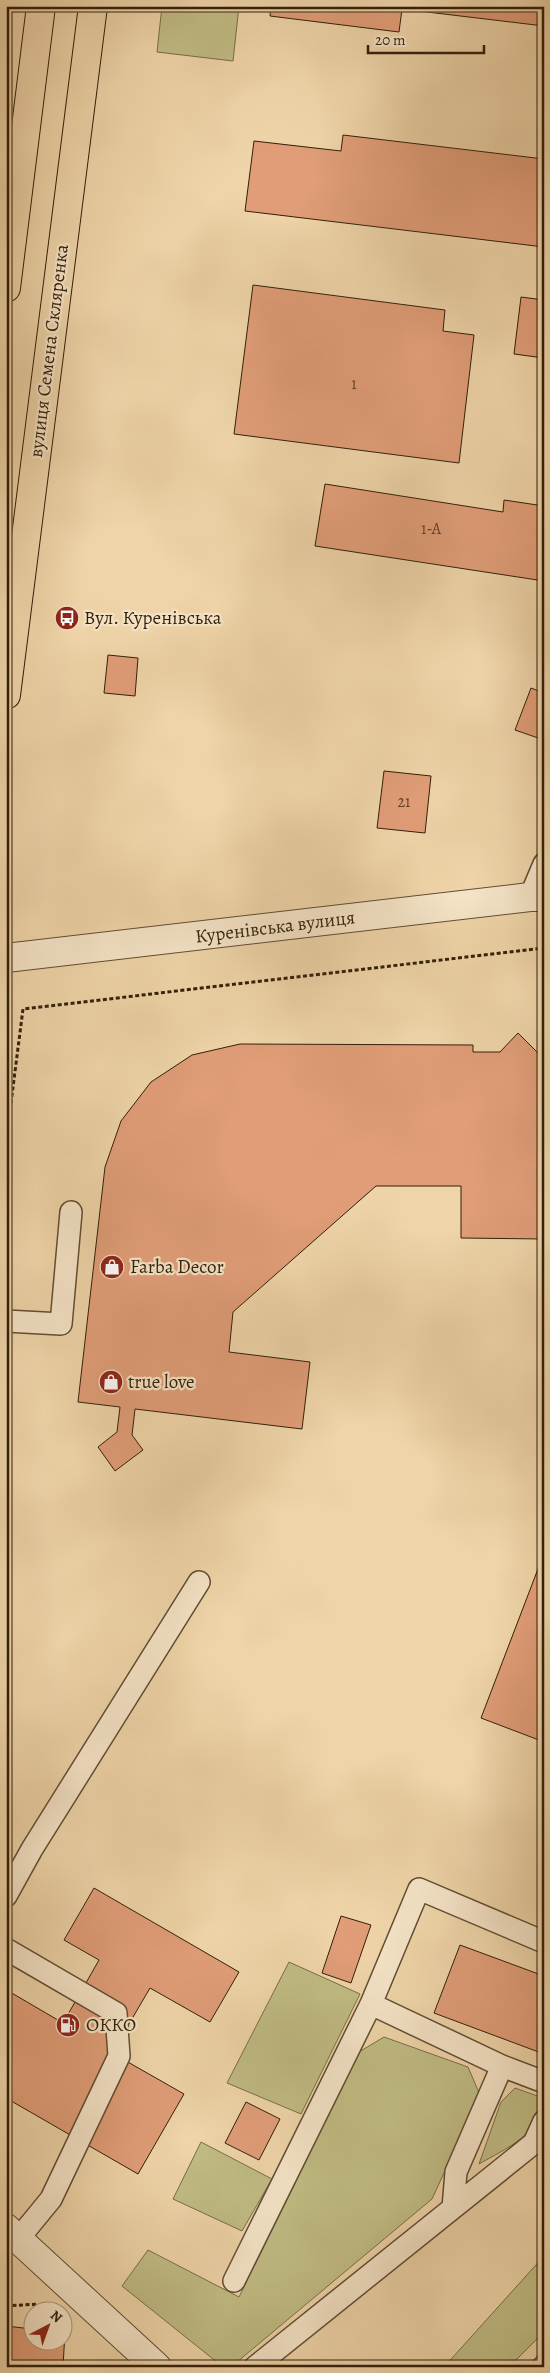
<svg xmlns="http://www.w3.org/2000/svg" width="550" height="2373" font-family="Alegreya,serif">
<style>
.green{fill:#c0bb83;stroke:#796d46}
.building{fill:#e09d77;stroke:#321f0a}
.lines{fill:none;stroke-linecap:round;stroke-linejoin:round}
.service-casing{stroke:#614c32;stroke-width:24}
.minor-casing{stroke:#614c32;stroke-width:30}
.primary-casing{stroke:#321f0a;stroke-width:30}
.path{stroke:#321f0a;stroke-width:3;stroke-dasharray:4 2.5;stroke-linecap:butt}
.service{stroke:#f4e3c6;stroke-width:21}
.minor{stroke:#f4e3c6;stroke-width:28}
.primary{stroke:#eed4a8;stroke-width:28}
.labels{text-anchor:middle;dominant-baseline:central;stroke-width:4.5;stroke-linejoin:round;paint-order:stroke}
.number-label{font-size:16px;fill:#5e3e25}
.street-label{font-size:19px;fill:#321f0a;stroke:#f4e3c6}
.poi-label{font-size:19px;fill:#321f0a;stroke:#f4e3c6;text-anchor:start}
</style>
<rect width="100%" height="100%" fill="#eed4a8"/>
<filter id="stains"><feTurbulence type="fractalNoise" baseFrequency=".004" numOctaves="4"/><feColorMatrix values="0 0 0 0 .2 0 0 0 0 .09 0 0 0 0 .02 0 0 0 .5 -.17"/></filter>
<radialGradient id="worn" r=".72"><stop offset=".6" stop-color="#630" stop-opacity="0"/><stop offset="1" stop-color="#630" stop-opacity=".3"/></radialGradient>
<path class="green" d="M162,6H239L233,61L157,52Z
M289,1962L360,1994L301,2114L227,2083Z
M384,2037L468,2067L480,2095L432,2199L231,2367H223L122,2286L148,2250L239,2297L359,2052Z
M515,2088L540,2097C546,2132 505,2149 479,2164L501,2102Z
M201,2142L272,2179L242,2231L173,2199Z
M544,2256V2332L509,2367H444Z"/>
<path class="building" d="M271,6H544V26L402,9L399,32L270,16Z
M343,135L544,159V247L245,211L254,141L341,151Z
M253,285L445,310L443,331L474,335L459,463L234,434Z
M521,297L544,300V358L514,354Z
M325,484L503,512L504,500L544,506V581L315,546Z
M108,655L138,658L135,696L104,693Z
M531,688L544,693V740L515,730Z
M384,771L431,776L425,833L377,828Z
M518,1033L538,1053H544V1239L461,1238V1186H376L233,1312L229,1352L310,1362L302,1429L135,1409L132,1435L143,1450L115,1471L98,1447L117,1432L120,1407L78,1402L105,1167L121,1121L151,1082L192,1055L240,1044L473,1045V1052H500Z
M541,1561L544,1562V1742L481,1718Z
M94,1888L239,1972L210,2022L150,1988L112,2053L184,2094L138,2174L6,2098V1999L10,1992L63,2023L99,1960L64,1940Z
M341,1916L371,1925L351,1983L322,1973Z
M460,1945L544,1976V2054L434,2013Z
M246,2102L280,2119L259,2160L225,2143Z
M6,2326L32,2329V2340H62V2332H65L63,2367H6Z"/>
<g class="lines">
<g class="service-casing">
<path id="service" d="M530,897L544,864
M6,1321L61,1324L71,1212
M6,1896L32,1849L199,1582
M6,1949L116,2013L119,2056L51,2199L19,2238
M371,2004L502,2066L544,2082
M453,2208L456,2172L502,2066
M234,2281L371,2004L419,1889L544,1942
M255,2367L534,2143L544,2121
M543,2367L544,2366"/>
</g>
<g class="minor-casing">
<path id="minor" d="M6,958L530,897H544
M6,2228L157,2367"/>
</g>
<g class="primary-casing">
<path id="primary" d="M6,288L41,6
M6,695L93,6"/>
</g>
<path class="path" d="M6,1142L23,1009L544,948
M6,2306L38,2304"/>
<use href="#service" class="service"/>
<use href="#minor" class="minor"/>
<use href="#primary" class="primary"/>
</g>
<defs>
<g id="bus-disc" transform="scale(1.25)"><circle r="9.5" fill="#8f2418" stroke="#f4e3c6"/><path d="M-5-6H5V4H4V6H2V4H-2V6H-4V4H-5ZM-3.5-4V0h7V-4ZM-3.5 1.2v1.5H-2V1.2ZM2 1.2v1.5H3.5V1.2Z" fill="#fff"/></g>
<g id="shop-disc" transform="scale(1.25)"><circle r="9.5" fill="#8f2418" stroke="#f4e3c6"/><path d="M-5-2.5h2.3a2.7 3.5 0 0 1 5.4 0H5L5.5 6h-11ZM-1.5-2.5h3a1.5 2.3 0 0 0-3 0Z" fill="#fff"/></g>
<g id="fuel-disc" transform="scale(1.25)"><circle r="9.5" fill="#8f2418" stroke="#f4e3c6"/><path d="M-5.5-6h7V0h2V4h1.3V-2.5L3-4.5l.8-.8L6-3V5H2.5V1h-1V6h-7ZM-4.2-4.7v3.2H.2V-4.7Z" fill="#fff"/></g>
</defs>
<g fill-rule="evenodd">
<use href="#bus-disc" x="67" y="618"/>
<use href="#shop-disc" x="112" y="1267"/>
<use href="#shop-disc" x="111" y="1382"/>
<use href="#fuel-disc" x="68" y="2025"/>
</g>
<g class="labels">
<g class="number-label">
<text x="354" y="384">1</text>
<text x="431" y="529">1-А</text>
<text x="404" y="802">21</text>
</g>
<g class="street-label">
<text transform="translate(49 351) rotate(-83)">вулиця Семена Скляренка</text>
<text transform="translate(275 927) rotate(-7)">Куренівська вулиця</text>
</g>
<g class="poi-label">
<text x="84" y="618">Вул. Куренівська</text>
<text x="130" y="1267">Farba Decor</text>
<text x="128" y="1382">true love</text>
<text x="86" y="2025">ОККО</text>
</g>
</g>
<rect width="550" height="2373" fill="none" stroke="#eed4a8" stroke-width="25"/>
<rect x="8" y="8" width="535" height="2358" fill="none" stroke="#321f0a" stroke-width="2.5"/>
<rect x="12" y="12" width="525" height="2348" fill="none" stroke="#321f0a"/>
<g transform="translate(48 2326) rotate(41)"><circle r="24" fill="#f4e3c6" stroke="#a6957b"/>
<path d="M0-4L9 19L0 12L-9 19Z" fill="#8f2418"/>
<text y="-8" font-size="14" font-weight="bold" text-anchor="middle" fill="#321f0a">N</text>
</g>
<path d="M368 45v8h116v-8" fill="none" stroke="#321f0a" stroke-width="2.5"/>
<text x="375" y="45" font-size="15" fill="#321f0a" stroke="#f4e3c6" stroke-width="4" paint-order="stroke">20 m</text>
<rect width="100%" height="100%" filter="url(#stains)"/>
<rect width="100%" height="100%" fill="url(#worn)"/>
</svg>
